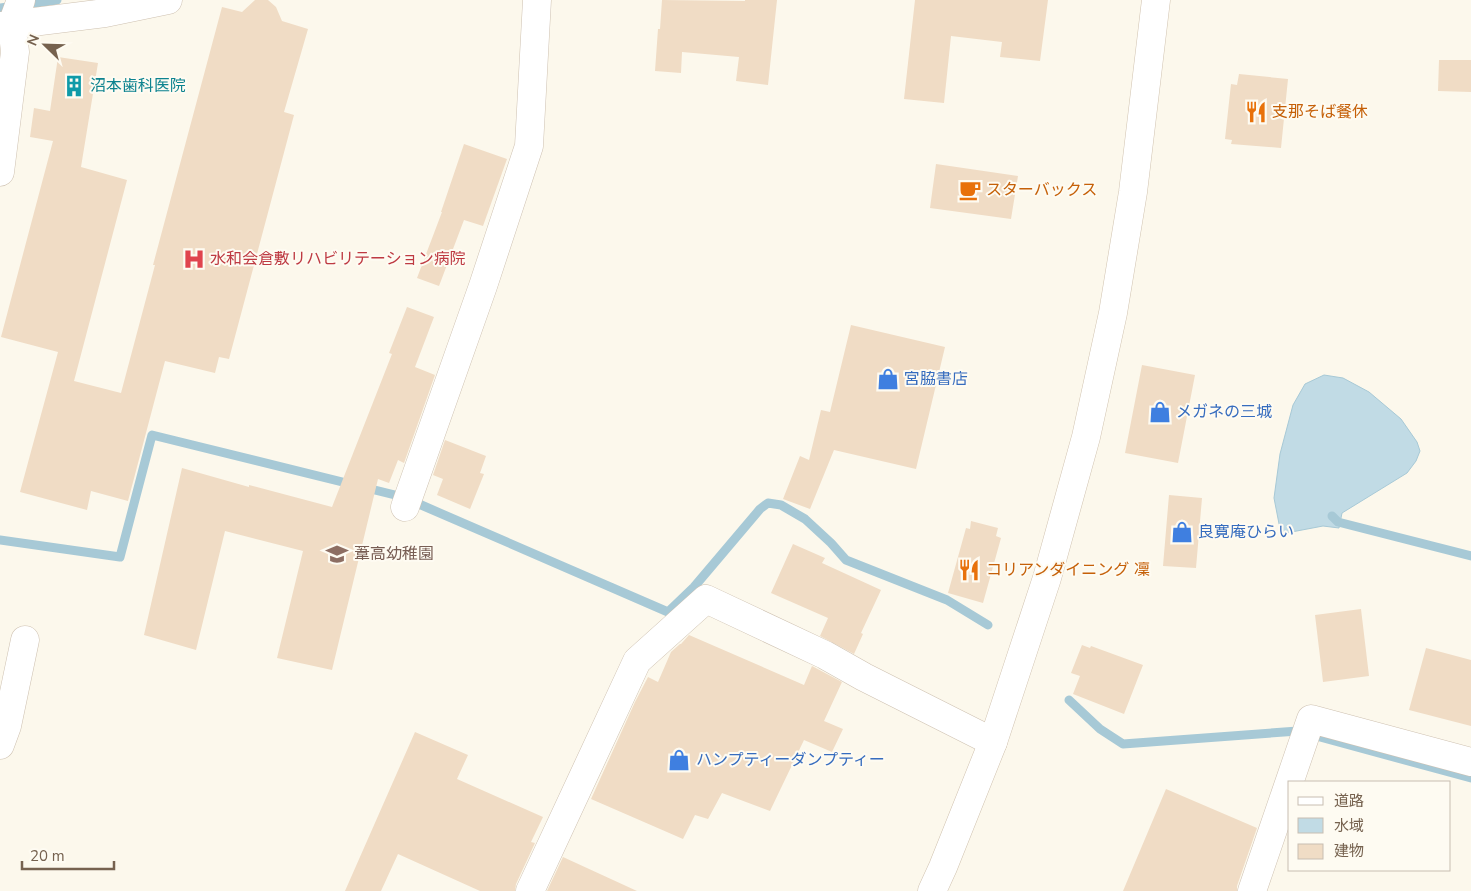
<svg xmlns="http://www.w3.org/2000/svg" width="1471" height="891" font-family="'Nunito Sans','Noto Sans JP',sans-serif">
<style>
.water{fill:#c1dbe5;stroke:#a7c9d6}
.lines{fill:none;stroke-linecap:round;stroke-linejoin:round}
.stream{stroke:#a7c9d6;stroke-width:9}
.building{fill:#f0dcc5}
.street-casing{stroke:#cec1b1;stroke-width:29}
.secondary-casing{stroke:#d0c2af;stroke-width:29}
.street{stroke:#fff;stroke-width:28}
.secondary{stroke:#fff;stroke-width:28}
.labels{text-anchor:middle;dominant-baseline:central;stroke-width:4;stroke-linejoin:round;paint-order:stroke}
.culture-label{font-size:16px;fill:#0d838f;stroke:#fefbf2;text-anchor:start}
.food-label{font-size:16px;fill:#c56008;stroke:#fefbf2;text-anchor:start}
.health-label{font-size:16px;fill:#be3a42;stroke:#fefbf2;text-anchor:start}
.shop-label{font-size:16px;fill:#366cbe;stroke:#fefbf2;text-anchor:start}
.education-label{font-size:16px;fill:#785e54;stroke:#fefbf2;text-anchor:start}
</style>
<rect width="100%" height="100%" fill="#fcf8ec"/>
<path class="water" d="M1324,375L1343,378L1369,392L1401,419L1417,442L1420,451L1416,461L1407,473L1342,513L1339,528L1323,526L1281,534L1274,498L1280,454L1293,405L1305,384Z"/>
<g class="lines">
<path class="stream" d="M0,8L57,0
M419,504L668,612L694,587L760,509L768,503L781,505L805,519L831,543L846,560L947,600L988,625
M1332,516L1338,522L1471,556
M0,540L120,557L152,435L395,495
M1069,700L1100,729L1123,744L1298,731L1471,778"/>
</g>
<path class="building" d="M255,0H268L276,7L282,21L308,29L284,112L294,115L229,359L219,357L215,373L165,361L128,501L91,491L87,510L20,492L58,352L1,337L53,141L30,137L34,108L50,111L58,57L98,63L81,167L127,180L74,381L121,393L155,265H153L222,7L242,12Z
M662,0L745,1V0H777L768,85L736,81L739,57L682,52L681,73L655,71L658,29H660Z
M915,0H1048L1040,61L1000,57L1002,42L951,36L944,103L904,99Z
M1439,60H1471V92L1438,91Z
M1239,74L1288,79L1281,148L1231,144L1232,140L1225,139L1231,84L1237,85Z
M464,144L507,159L483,226L464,220L439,286L417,278L442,212H441Z
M936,164L1018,176L1011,219L930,208Z
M407,307L434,317L415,367L435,375L404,463L398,460L389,483L378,479L332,670L277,658L303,551L225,531L196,650L144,635L182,468L249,487V485L332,507L392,354L389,353Z
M851,325L945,347L916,469L834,450L810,509L783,499L800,456L809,460L821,410L830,412Z
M1142,365L1195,375L1178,463L1125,453Z
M445,440L486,456L480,473L484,474L470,509L437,495L443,479L433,475Z
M1169,495L1202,498L1196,568L1163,566Z
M971,521L998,528L996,536L1001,538L983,603L948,593L966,528L970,529Z
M793,544L825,558L822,563L881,590L861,633L863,634L854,654L820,636L828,618L771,593Z
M1361,609L1369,676L1323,682L1315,615Z
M689,635L804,685L812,666L842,682L824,721L843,729L832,752L804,740L770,811L722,793L708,819L695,815L683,839L591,799L635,702L648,677L658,682L671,652L680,644H681Z
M1082,645L1090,648L1091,646L1143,665L1124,714L1073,694L1080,676L1071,673Z
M1426,648L1471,660V726L1409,710Z
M415,732L468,755L457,779L543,817L531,842L535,843L516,884L515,891H480L398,854L381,891H345Z
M1166,789L1257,828L1237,886V891H1123Z
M563,857L637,891H547Z"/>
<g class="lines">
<g class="street-casing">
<path id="street" d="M0,26L105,13L168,0
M0,172L15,52L12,24L21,0
M405,507L483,286L529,146L537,0
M0,745L7,726L25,640
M530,891L637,661L706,599L825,655L864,677L993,742
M1252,891L1311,719L1471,762"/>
</g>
<g class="secondary-casing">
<path id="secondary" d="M932,891L943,867L993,742L1047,578L1086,437L1113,313L1133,192L1156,0"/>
</g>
<use href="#street" class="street"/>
<use href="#secondary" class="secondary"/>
</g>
<defs>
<g id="building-bare" transform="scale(1.725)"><path d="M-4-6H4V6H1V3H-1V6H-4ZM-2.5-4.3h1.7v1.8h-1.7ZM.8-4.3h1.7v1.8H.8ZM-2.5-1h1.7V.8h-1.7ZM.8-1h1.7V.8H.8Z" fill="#0f9aa8" stroke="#fefbf2" stroke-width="2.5" paint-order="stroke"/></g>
<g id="restaurant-bare" transform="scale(1.725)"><path d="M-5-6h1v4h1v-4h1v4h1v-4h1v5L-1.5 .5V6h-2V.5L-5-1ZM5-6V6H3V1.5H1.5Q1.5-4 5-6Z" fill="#e8710a" stroke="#fefbf2" stroke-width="2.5" paint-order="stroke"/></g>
<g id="cafe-bare" transform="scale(1.725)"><path d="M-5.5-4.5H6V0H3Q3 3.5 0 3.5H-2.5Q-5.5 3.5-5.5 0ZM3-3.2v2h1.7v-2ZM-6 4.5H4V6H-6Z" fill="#e8710a" stroke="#fefbf2" stroke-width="2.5" paint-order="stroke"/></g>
<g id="hospital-bare" transform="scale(1.725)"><path d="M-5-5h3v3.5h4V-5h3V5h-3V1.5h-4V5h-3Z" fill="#e0444e" stroke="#fefbf2" stroke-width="2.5" paint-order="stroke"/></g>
<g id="shop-bare" transform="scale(1.725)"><path d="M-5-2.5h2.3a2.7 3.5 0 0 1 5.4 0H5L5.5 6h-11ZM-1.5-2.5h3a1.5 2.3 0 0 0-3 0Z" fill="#3f7fe0" stroke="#fefbf2" stroke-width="2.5" paint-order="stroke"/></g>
<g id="school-bare" transform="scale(1.725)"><path d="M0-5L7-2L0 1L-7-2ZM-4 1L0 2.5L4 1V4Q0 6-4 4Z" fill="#8d6e63" stroke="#fefbf2" stroke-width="2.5" paint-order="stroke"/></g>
</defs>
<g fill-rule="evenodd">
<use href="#building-bare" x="74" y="86"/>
<use href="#restaurant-bare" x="1256" y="112"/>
<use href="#cafe-bare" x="970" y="190"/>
<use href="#hospital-bare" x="194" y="259"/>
<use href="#shop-bare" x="888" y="379"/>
<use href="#shop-bare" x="1160" y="412"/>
<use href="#shop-bare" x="1182" y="532"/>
<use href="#school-bare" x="337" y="554"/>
<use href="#restaurant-bare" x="969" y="570"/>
<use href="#shop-bare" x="679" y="760"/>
</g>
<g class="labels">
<g class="culture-label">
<text x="90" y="86">沼本歯科医院</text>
</g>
<g class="food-label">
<text x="1272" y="112">支那そば餐休</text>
<text x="986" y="190">スターバックス</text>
<text x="986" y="570">コリアンダイニング 凜</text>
</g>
<g class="health-label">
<text x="210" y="259">水和会倉敷リハビリテーション病院</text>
</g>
<g class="shop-label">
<text x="904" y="379">宮脇書店</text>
<text x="1176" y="412">メガネの三城</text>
<text x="1198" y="532">良寛庵ひらい</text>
<text x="696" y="760">ハンプティーダンプティー</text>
</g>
<g class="education-label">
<text x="354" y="554">葦高幼稚園</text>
</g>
</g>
<rect x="1288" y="781" width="162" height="90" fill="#fefbf2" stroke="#c8beb1"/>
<rect x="1298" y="797" width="25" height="8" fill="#ffffff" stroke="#c8beb1"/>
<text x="1334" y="806" font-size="15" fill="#76624f">道路</text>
<rect x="1298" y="818" width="25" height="15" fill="#c1dbe5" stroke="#c8beb1"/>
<text x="1334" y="831" font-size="15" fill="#76624f">水域</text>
<rect x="1298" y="844" width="25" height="15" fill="#f0dcc5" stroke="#c8beb1"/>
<text x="1334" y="856" font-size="15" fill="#76624f">建物</text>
<g transform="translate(45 45) rotate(293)" stroke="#fefbf2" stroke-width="4" paint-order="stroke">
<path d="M0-4L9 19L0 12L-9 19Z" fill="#76624f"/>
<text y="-8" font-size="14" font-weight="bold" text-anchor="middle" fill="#76624f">N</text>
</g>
<path d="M22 861v8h92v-8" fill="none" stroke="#76624f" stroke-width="2.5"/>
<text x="30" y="861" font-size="15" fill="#76624f" stroke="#fefbf2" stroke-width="4" paint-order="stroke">20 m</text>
</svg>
